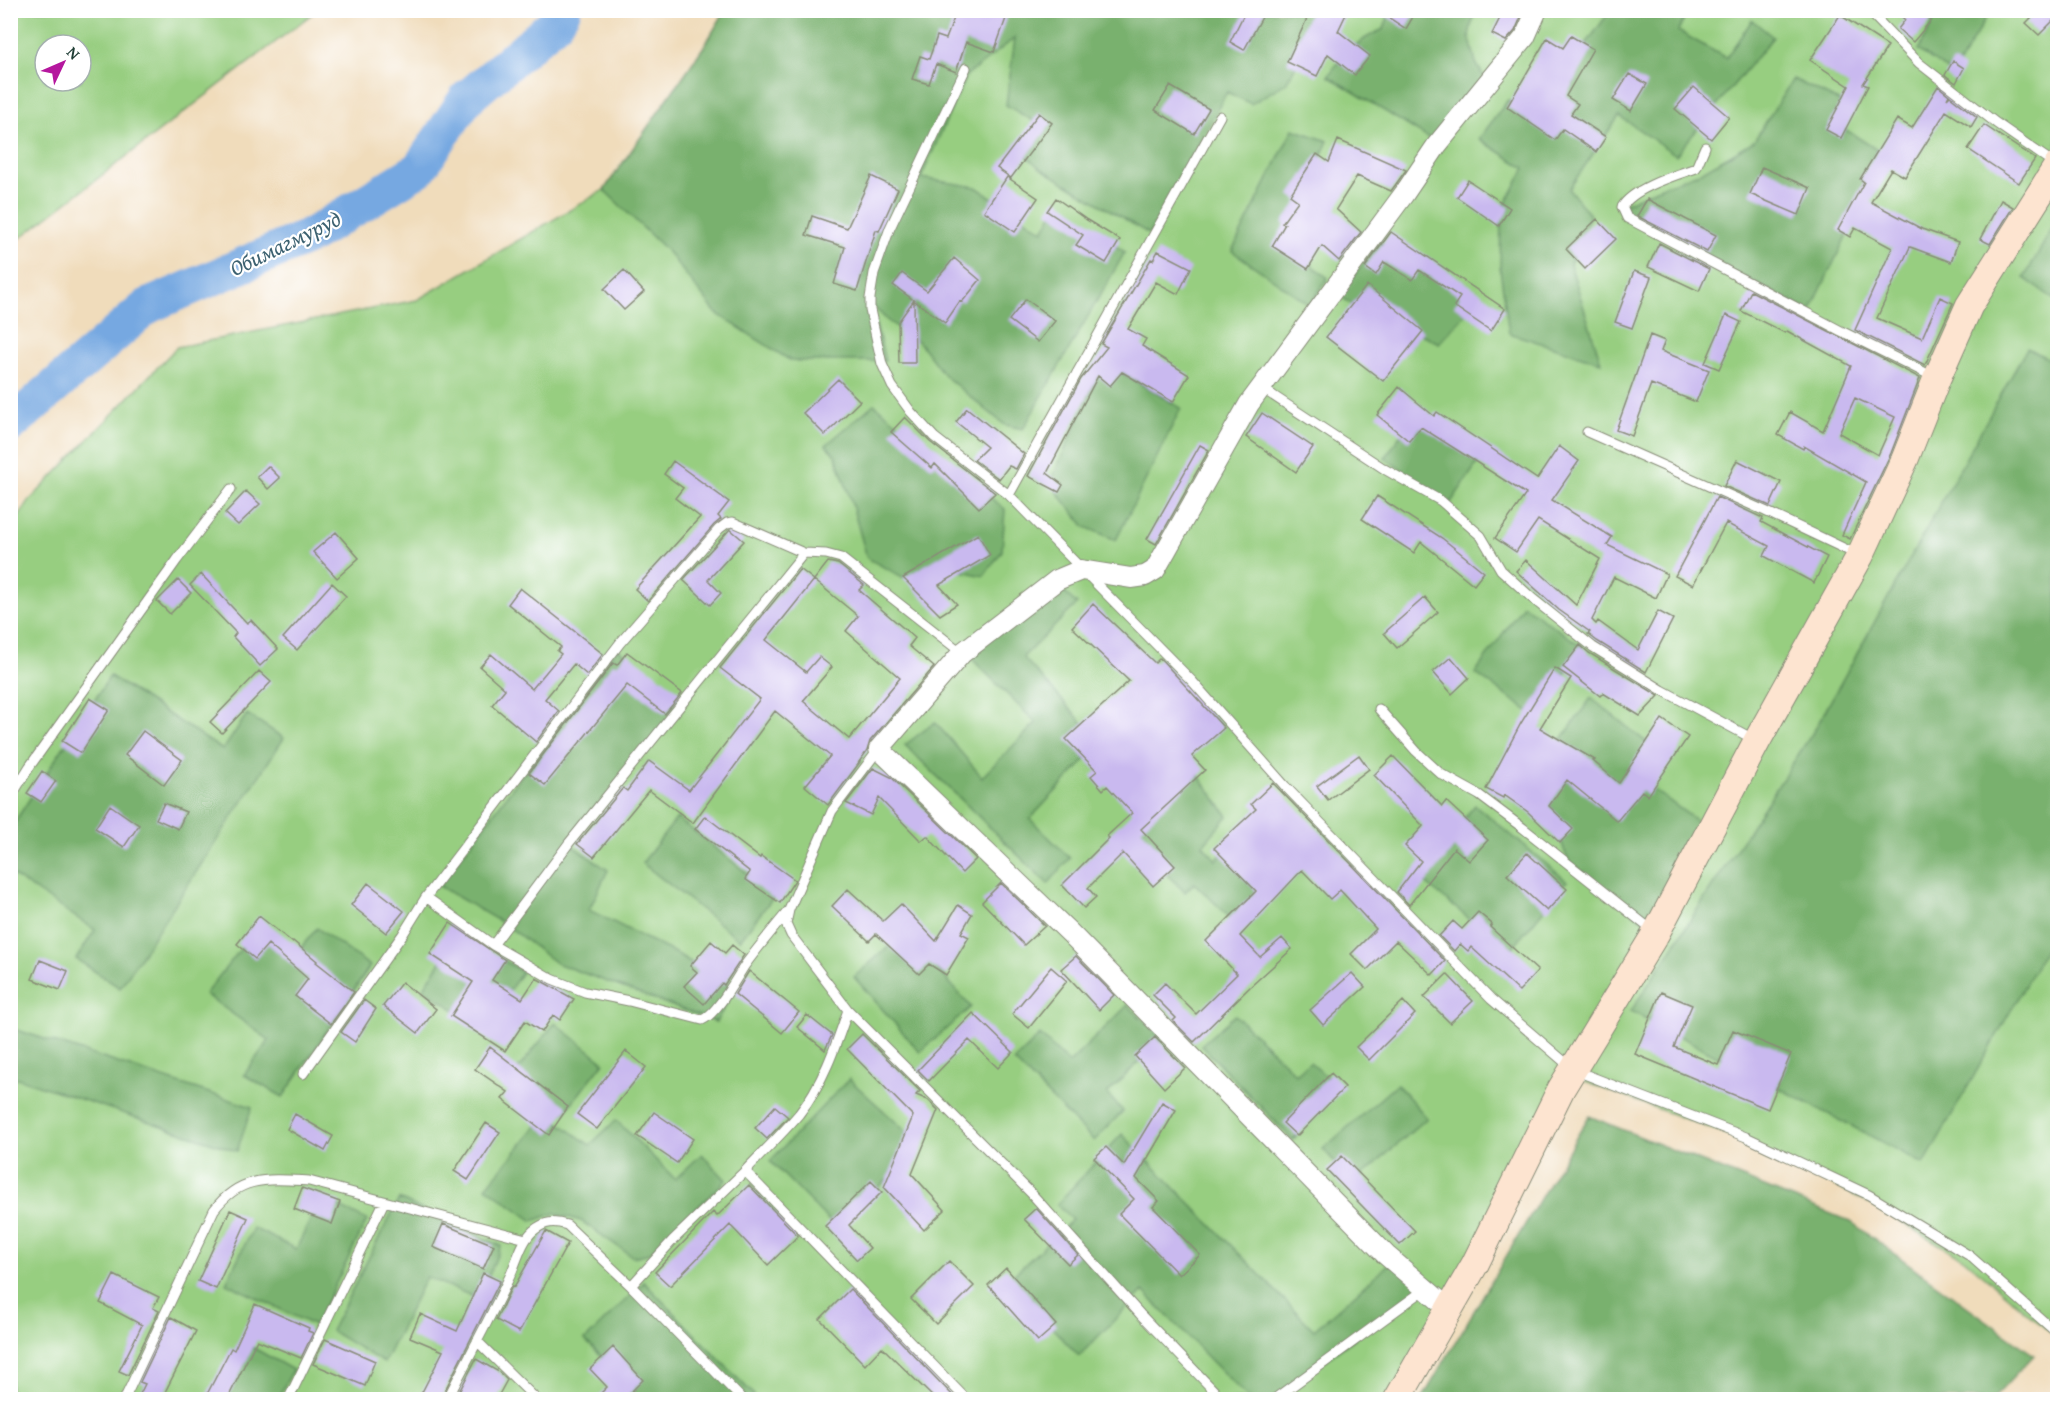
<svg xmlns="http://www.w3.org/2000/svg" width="2068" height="1410" font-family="'Gentium Book Plus',serif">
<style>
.green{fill:#97ce80;stroke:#5b865a;stroke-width:1.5;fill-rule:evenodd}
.forest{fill:#79b16e;stroke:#4c7751;stroke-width:1.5}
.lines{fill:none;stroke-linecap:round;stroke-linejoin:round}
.river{stroke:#76a8e1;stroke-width:36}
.building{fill:#c9b9ef;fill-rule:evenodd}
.lane-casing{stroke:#888c78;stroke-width:11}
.street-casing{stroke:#888c78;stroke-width:22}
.secondary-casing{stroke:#888c78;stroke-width:29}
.lane{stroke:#fff;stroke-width:9}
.street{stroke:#fff;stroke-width:20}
.secondary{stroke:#fde4d0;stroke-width:27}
.labels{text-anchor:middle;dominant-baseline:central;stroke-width:4.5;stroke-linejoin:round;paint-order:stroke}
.water-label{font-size:22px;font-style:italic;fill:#3d6271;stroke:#fff}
</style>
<rect width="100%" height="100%" fill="#fff"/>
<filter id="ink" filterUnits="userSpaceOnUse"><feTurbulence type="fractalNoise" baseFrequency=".0167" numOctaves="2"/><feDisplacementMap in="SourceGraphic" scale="12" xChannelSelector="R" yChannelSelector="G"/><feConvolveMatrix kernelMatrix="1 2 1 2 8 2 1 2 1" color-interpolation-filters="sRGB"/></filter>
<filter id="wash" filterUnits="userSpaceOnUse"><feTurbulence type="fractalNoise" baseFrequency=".008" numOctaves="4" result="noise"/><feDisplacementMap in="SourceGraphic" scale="24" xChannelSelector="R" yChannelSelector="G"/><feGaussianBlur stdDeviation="1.35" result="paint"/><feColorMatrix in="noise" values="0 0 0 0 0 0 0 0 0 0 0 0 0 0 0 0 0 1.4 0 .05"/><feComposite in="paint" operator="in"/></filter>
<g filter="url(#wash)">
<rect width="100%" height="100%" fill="#f0dcbb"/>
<path class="green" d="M11,10H316V11L11,245ZM45,45H81V81H45Z
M725,11H2057V1338L1963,1258L1866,1201L1742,1140L1572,1077L1393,1399L11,1400V529L29,501L177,347L417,300L604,190L705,45Z"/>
<path class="forest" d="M725,11H1324L1320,24L1286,83L1251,104L1227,92L1149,234L1040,168L1020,150L1037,123L1006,105L1015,38L966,76L921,178L976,187L1043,231L1056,207L1125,252L1023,429L1005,425L945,376L919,342L888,321L871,304L885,361H791L716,313L668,252L604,190L705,45Z
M1390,11H1475L1469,35L1476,63L1487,82L1436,143L1328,76C1345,53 1357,40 1384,29Z
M1610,11H1689L1678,31L1726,58L1752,20L1773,37L1676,155L1619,116L1569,189L1590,215L1570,264L1601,362L1509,333L1500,269L1501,212L1525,168L1479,139L1508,100L1529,107L1576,58Z
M1939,11H1990L1953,74L1918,50Z
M1793,79L1847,105L1837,124L1885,155L1810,312L1626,213L1624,204L1656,189L1701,172L1754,141Z
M1293,129L1328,141L1281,241L1328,278L1310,305L1232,251Z
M2057,220L2058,301H2057L2024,278Z
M1380,242L1477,301L1439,343L1410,329L1402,342L1339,295Z
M2027,348L2057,363V929L1924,1164L1631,1011L1815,729Z
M1104,362L1181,408L1116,540L1085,527L1050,483Z
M874,404L1005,509L1002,551L984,576L947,568L917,585L867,558L851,501L836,456L826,445Z
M1418,409L1483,455L1450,504L1385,458Z
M1052,581L1077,604L1023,657L1101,743L1030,819L1070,858L1048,884L905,745L935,722L982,777L1036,723L964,651Z
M1523,605L1583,647L1535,716L1475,673Z
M617,648L684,700L570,844L608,870L589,910L679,955L735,989L716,1022L556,963L506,925L439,886Z
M110,676L223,750L247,714L284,738L120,988L76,959L95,930L11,874L10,829Z
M1591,698L1661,754L1641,780L1709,830L1654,929L1568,860L1557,830L1540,797L1552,753Z
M1193,768L1228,816L1203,845L1216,860L1244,833L1285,876L1240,927L1194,883L1185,892L1125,834Z
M1475,805L1567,881L1509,952L1417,876Z
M677,818L775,895L740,940L642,863Z
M258,927L294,956L317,928L370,966L283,1097L244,1075L269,1040L205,994Z
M460,932L522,972L484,1029L423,989Z
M905,932L971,1007L920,1052L854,977Z
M1128,1005L1162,1039L1107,1094L1123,1111L1094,1141L1014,1061L1040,1035L1069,1063Z
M1235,1015L1296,1074L1310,1062L1336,1085L1293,1140L1201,1045Z
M555,1023L604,1062L564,1113L514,1074Z
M11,1028L252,1107L237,1151L11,1076Z
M849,1079L922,1146L836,1228L770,1161Z
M1397,1084L1427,1118L1354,1183L1323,1149Z
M547,1114L590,1145L616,1120L675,1179L702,1154L726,1180L650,1253L633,1257L581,1221L555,1213L533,1221L486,1187Z
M1589,1116L1851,1222L2034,1355L1993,1399H1422Z
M1122,1134L1314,1330L1397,1257L1425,1286L1274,1399L1250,1400L1143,1291L1079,1356L1007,1281L1072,1220L1057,1204Z
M321,1198L367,1220L315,1326L226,1283L253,1228L296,1249Z
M399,1199L501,1246L479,1299L426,1277L384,1363L331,1331Z
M644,1282L754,1395L750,1400L609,1399L627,1382L585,1340Z
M243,1342L293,1370L277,1399L211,1400Z"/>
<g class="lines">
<path class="river" d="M10,425L148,306L312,235L419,169L466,99L556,22L563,10"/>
</g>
<g id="blocks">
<path class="building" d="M957,10H1009L994,52L966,42L956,72L936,64L929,84L912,79L920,56L929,59L937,36L946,39Z
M1246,10H1266L1244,50L1230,42Z
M1311,10H1348L1338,31L1370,56L1355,75L1328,54L1317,76L1287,62Z
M1377,10H1417L1406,29Z
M1504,10H1524L1515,31L1506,41L1492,34Z
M1895,10H1919L1931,21L1913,42L1898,29L1905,20Z
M2039,10H2058V16L2039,35L2026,23Z
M1840,15L1888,46L1863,84L1868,86L1841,138L1826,130L1849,86L1810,60Z
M1571,36L1593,49L1566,96L1578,104L1571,114L1606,137L1596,152L1563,129L1555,140L1507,107L1547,38L1563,48Z
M1953,61L1964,68L1956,83L1945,75Z
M1629,74L1647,84L1631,111L1613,100Z
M1170,86L1209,109L1194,134L1155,110Z
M1938,86L1949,95L1947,99L1950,96L1977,117L1971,127L1946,111L1905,177L1891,169L1871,202L1922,229L1958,242L1951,262L1910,247L1877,318L1922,338L1940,297L1953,303L1925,365L1855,330L1892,248L1855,228L1850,237L1838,230L1864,182L1860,179L1897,119L1912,128Z
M1694,87L1729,117L1711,139L1675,109Z
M1039,113L1052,123L1011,178L997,168Z
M1984,125L2035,159L2019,183L1968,149Z
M1338,140L1406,170L1391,191L1357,176L1336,209L1361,232L1339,261L1322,246L1308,269L1272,246L1285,224L1282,223L1298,201L1290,195L1317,154L1329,162Z
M1762,167L1810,188L1799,215L1750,194Z
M871,176L898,189L879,231L876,230L857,291L834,284L845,247L806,235L812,216L847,228Z
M1007,177L1038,198L1015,232L984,211Z
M1468,180L1510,208L1499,226L1457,197Z
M1056,198L1087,220L1120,240L1106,263L1076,245L1083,235L1047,211Z
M1647,199L1716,235L1707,252L1637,216Z
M2001,200L2013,207L1990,244L1980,239Z
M1597,219L1616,239L1585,269L1566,249Z
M1391,232L1505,309L1491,331L1454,306L1460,297L1419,270L1412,280L1384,262L1376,275L1365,267Z
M1659,243L1709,269L1699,291L1648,267Z
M1158,251L1191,268L1178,294L1156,282L1128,329L1146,339L1142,346L1189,375L1173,402L1122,372L1110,386L1098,376L1047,473L1063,485L1059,492L1028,476L1081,379L1107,347L1101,344L1151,259L1153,260Z
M954,258L980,280L962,302L960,301L945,323L893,285L902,273L927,291Z
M624,270L644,292L624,310L604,289Z
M1634,271L1651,277L1632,328L1615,322Z
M1367,285L1423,331L1383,381L1326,337Z
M1751,291L1920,378L1891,453L1850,539L1842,535L1866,482L1804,446L1803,449L1778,435L1790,412L1823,431L1851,366L1787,331L1785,333L1741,311ZM1855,398L1895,417L1878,455L1839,433Z
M1026,299L1055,321L1038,342L1009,320Z
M914,300L915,363H899L898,322Z
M1726,315L1741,322L1719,369L1705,363Z
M1650,335L1665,341L1661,351L1709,370L1696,402L1651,384L1632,436L1616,430Z
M838,379L860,401L825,435L803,413Z
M1399,387L1434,416L1437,412L1537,479L1559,446L1579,461L1552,500L1612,537L1607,545L1667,574L1656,598L1614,577L1592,620L1596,624L1598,621L1638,650L1658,611L1673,619L1646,672L1597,641L1588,634L1590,632L1559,610L1516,571L1526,560L1576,605L1600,559L1538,520L1516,552L1495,538L1526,494L1421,427L1409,441L1377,415Z
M967,408L1024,454L1016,469L1009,466L999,479L974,460L987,447L956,422Z
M1262,413L1313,447L1296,472L1246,437Z
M905,417L930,442L995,493L979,508L935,464L932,468L891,432Z
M1200,445L1209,450L1156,544L1147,539Z
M1737,460L1781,482L1770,506L1724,486Z
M673,461L729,502L718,516L721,519L714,525L648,601L635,589L700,517L675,498L683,488L664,474Z
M268,466L280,478L268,489L257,477Z
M246,491L260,504L238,525L225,513Z
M1377,496L1442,538L1484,572L1474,585L1421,542L1414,553L1362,519Z
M1717,497L1763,518L1761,522L1827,557L1814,583L1764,556L1769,546L1726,523L1693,585L1675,576Z
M730,529L744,541L708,580L721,593L710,605L683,580Z
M336,532L359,558L337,578L313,552Z
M978,534L990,555L939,585L957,604L940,615L903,578Z
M828,562L838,564L864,585L859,590L915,638L909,646L934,667L870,741L867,751L859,762H860L828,805L805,786L830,756L775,711L693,823L649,790L594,857L577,844L623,788L627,791L649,761L689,790L760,699L720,668L800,569L814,580ZM814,580L858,616L846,631L900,678L849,739L803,701L832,667L819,657L806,672L766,640Z
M201,574L247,623L251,620L278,649L260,666L233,637L236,633L190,585Z
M178,580L191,593L170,614L157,601Z
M332,583L346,596L297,650L283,638Z
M520,588L603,654L587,675L574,664L545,699L559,711L536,742L492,705L505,689L480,667L491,654L532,689L561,654L557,651L561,647L508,604Z
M1425,597L1438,612L1397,648L1384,633Z
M1093,604L1155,663L1160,658L1224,728L1192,756L1205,770L1141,829L1175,866L1153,886L1123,853L1088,888L1096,897L1084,908L1062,885L1109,838L1107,836L1132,813L1107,786L1103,790L1091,776L1097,771L1066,739L1129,681L1072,627Z
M1580,645L1589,653L1659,696L1640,716L1603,693L1600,696L1563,667Z
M627,652L682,693L665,714L627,685L545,785L529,773L613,663L617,665Z
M1451,657L1469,678L1452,694L1433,672Z
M1555,668L1571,678L1540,728L1595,760L1593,761L1619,783L1662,719L1688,737L1648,796L1642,791L1617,821L1567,780L1549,806L1573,829L1560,843L1528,812L1504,795L1503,798L1486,789L1521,723Z
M259,671L271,682L222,733L210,722Z
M90,698L109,710L81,753L62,741Z
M143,731L182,760L164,785L125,755Z
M1359,755L1369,769L1328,800L1317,786Z
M1393,756L1442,806L1446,801L1488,840L1469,861L1454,848L1409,905L1397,892L1421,861L1405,846L1423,826L1374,775Z
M873,768L891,777L976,859L962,873L927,836L921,841L879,798L871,815L846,803Z
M42,771L56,781L41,802L27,793Z
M1273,783L1445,961L1432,975L1396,941L1367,970L1351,954L1376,929L1340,890L1330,899L1302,870L1240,936L1260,957L1282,938L1292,949L1250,987L1194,1042L1173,1021L1176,1018L1153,995L1165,983L1196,1014L1237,974L1206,941L1256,891L1214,848L1256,809L1251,804Z
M164,803L186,812L178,829L156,819Z
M110,805L139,825L124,847L95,828Z
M705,816L760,858L761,856L795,880L780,903L745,879L750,872L695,829Z
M1527,853L1567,889L1547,911L1507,875Z
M368,883L404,911L386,933L351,905Z
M1001,883L1045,926L1024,945L982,902Z
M848,889L883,921L901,904L936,941L958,905L972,914L961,933L969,937L946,975L929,964L919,974L876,934L869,941L832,906Z
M1478,912L1492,924L1490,927L1538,971L1519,991L1471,947L1468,951L1460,944L1454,951L1439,936L1453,921L1462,929Z
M259,916L292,942L293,941L317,961L316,962L354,992L331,1024L295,996L308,979L268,944L255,959L237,944Z
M450,923L505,960L492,980L522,999L536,978L574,999L560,1020L553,1015L542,1032L525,1021L505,1051L451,1016L473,982L430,954Z
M711,941L725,953L732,945L744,955L724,985L722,983L704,1004L684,986L697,972L690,966Z
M1076,956L1114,995L1099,1010L1061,969Z
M40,960L68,971L60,990L32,979Z
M1051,967L1067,981L1029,1028L1012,1014Z
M749,971L799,1012L782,1033L735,994Z
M1352,973L1365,987L1323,1025L1310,1010Z
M1447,974L1473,1001L1450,1023L1424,997Z
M402,982L436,1009L418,1033L383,1006Z
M1661,992L1692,1005L1674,1047L1718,1065L1733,1030L1791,1054L1768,1109L1635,1054Z
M364,1000L376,1009L355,1042L341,1032Z
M1403,1001L1415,1014L1369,1060L1356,1047Z
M973,1013L1013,1052L998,1068L969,1040L929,1081L918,1070Z
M807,1015L832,1035L825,1050L797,1027Z
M862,1034L920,1091L916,1095L928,1100L938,1110L912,1174L945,1210L924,1230L884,1187L913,1116L847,1049Z
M1155,1037L1185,1068L1164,1088L1135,1056Z
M490,1047L568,1107L549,1135L502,1099L508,1092L475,1069Z
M626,1051L646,1067L597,1129L577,1114Z
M1331,1073L1345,1087L1297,1136L1283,1123Z
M1162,1102L1176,1110L1136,1178L1159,1201L1153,1207L1200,1255L1179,1275L1119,1214L1134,1199L1094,1158L1106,1147L1124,1165Z
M775,1106L788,1117L767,1139L755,1128Z
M654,1112L693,1139L677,1163L637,1136Z
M295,1114L333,1136L325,1151L287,1129Z
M486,1123L500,1132L468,1180L454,1171Z
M1342,1156L1415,1231L1400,1245L1327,1170Z
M871,1181L882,1192L849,1225L870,1248L857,1260L825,1226Z
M749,1185L798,1236L768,1265L730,1225L670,1286L655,1272L713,1212L717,1216Z
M302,1188L340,1202L332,1224L294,1209Z
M1036,1208L1078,1255L1068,1264L1024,1219Z
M230,1210L248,1218L216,1289L198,1281Z
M443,1224L494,1245L483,1269L433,1247Z
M546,1231L568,1243L519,1332L496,1320L512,1286L514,1287Z
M949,1261L974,1286L936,1324L911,1299Z
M1006,1268L1056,1325L1038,1341L988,1285Z
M483,1273L500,1281L440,1400H418L443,1351L410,1337L420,1314L457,1331Z
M114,1275L159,1297L153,1308L159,1311L128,1375L119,1371L142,1325L100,1303Z
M850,1289L957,1400H936L882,1347L865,1365L820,1319Z
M255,1304L309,1328L308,1331L313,1333L301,1358L257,1340L227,1400H204L231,1348L234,1350Z
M171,1317L196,1331L161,1400H137L145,1384L140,1382Z
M325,1339L375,1361L365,1386L313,1364Z
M613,1347L643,1380L623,1400H594L607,1387L590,1369Z
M476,1359L499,1372L507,1380L496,1400H455Z"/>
</g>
</g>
<g filter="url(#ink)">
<use href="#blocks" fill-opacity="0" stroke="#888c78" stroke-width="1.5"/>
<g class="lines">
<g class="lane-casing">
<path id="lane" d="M1868,10L1919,63L1996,123L2055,164
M966,68L890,228L874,273L870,298V310L882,364L892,386L911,412L934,437L1009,495L1192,681L1285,786L1491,999L1574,1070L1746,1137L1869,1195L1970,1256L2058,1334
M1705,147L1696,168C1676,175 1633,188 1622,207L1627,218L1841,331L1934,377
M1260,387L1386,470L1441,501L1481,536L1501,570L1533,599L1593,647L1662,690L1755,740
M1587,432L1765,511L1858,555
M1009,495L1220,116
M1379,709L1416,751L1441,774L1479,795L1523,828L1653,931
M879,749L832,811L789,910L786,924L791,935L848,1010L1031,1193L1140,1314L1223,1400
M10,798L30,766L177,560L231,489
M426,897L493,945
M789,910C774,928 759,946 745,965C735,980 717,1014 702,1020L629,1001L585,992L552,979L493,945L569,843L804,553
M848,1010C836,1045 823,1084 799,1114C782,1134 763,1152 745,1171L967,1400
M303,1074L403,934L426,897L620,643L719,529L727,523L733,522L804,553L826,554L841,558L962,653
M631,1286L743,1400
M477,1341L537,1400
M124,1400L214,1210C240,1175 269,1179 309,1181L526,1239
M288,1400L384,1202
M447,1400C468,1358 490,1318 510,1276C517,1261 521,1242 533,1231C545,1221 554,1221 567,1225L631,1286L673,1240L745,1171
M1273,1400L1424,1290"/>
</g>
<g class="street-casing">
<path id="street" d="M1448,1308L1386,1255L1070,933L879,749L962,653L1057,580L1081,570L1131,578L1145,576L1155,570L1249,404L1404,194L1437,145L1525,37L1537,10"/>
</g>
<g class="secondary-casing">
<path id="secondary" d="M1397,1400L1475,1264L1561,1089L1656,933L1757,741L1860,556L1905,459L1937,378L1969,306L2058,165"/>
</g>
<use href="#lane" class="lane"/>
<use href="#street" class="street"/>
<use href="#secondary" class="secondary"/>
</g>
</g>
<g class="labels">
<g class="water-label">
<text transform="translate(285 243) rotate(-26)">Обимагмуруд</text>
</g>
</g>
<rect width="2068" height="1410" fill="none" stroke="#fff" stroke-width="36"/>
<g transform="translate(63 63) rotate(46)"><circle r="28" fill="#ffffff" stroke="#a5b1ae" stroke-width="1.5"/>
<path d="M0-4.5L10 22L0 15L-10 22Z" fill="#b5179e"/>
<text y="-9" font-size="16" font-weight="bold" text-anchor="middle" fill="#1f3d34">N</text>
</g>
</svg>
